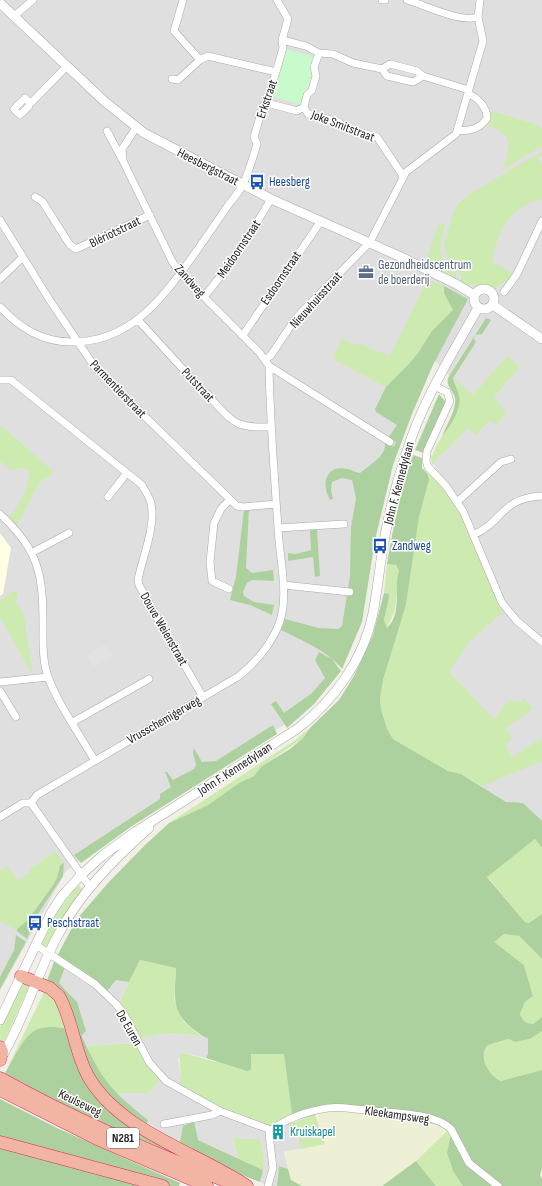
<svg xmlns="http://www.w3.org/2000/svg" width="542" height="1186" font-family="'Sofia Sans Condensed',sans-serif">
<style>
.residential{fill:#e0dfdf}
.education{fill:#ffffe5}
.farmland{fill:#eef0d5}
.grass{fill:#cdebb0}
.forest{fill:#add19e}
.park{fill:#c8facc}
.parking{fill:#e2e2e2}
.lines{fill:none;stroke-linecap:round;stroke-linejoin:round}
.minor-casing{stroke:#a9a9a9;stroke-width:8}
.tertiary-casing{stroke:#a9a9a9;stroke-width:10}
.trunk-casing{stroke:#dc2a67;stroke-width:13}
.minor{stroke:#fff;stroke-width:7}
.tertiary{stroke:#fff;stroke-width:9}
.trunk{stroke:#f2b4a3;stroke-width:12}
.labels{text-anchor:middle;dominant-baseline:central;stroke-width:3;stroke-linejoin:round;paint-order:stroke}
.shield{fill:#fff;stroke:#646464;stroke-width:1}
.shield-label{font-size:12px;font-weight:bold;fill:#222}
.street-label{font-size:13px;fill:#222;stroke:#fff}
.transit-label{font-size:13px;fill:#164399;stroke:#fff;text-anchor:start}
.service-label{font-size:13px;fill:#4e5e75;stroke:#fff;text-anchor:start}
.culture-label{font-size:13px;fill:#0d838f;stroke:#fff;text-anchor:start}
</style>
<rect width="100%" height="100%" fill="#f2efe9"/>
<path class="residential" d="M0,0H542V829L475,782L400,721L450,495L430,457L472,417L461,387L433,359L413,388L373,534L347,653L294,719L198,777L66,871L0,991Z
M68,963L84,972L129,982L119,1003L152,1035L178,1033L209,1038L208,1055L206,1058L184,1053L178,1058L181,1076L289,1124L315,1115L325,1144L284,1152L288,1169L279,1166L277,1186H268L260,1182L264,1160L260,1139H238L233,1137L238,1158L198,1140L180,1142L147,1123L115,1093H150L159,1079L150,1069L135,1043L85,1046L78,1006L71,995L59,983Z"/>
<path class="education" d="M0,533L11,548L3,594L0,596Z"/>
<path class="farmland" d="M331,1109L391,1118H404L442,1125L449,1129L416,1161L382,1186H302L291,1180L284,1152L325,1144L316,1112Z"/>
<path class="grass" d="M492,111L535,124L542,129V146L503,170C510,148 515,132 487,126V122L493,121L489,114Z
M542,152V155L538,158L542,166V200C511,203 496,235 492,262L514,274L508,283L505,282L495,289L485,284L475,286L460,283L462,275L450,268L444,245L452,216L458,204L469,194Z
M439,224H445C440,243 435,265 457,275L455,280L424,265Z
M428,279L444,286V293L453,310C449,316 442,319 438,325C420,348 408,368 386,387L334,360L335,357L333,356L342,339L356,345L359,344L390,356Z
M507,356L520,367L494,397L506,413L497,425L490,420L475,436L469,427L432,465C429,445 457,423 459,402C460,393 454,387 453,378L473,395Z
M3,427L53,471L51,475L40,482L16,528L8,519C18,507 30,486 29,471L24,468L10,470L0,461V428Z
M428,474C467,505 482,567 504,611L470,641L449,672L494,719L510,699L517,703L525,699L533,709L505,729L512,739L505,746L512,757L540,739L542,742V761L482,786L461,774L448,771L393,739L387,730L381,709L380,699L383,680L406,605L419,517L429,480Z
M387,564L396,565L399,571L395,610L387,628L384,620L389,598V594L384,593Z
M11,592H18L16,603L21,608L26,621V630L33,676L0,617V601Z
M311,727L302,739L262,766L254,776L239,783L208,805L169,823L294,741Z
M535,839L542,848V914L529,924L525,922L487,876Z
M55,851L64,863L59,865L57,878L53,885L28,920L17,931L0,921V871L8,866L18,880L30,873L29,870Z
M78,884L84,892C72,904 63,917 55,931C52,937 51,944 46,948L41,946L58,911Z
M504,934L519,936L542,959V1017L533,1024C525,1023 523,1021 520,1014L525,1002L533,996L524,965L493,942Z
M140,960L176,968L174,1000L184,1022L202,1037C179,1032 159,1032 138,1040L119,1003Z
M25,983L29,984L28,989L4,1042L0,1040V1027L21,987Z
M45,990L55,997L67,1029L22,1045L5,1073Z
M542,1031V1070L501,1081C489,1076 477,1056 488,1045L508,1039L515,1042L530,1039Z
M135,1043L150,1069L160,1079L150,1093H115L99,1074L85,1046Z
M184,1053L215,1062L253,1053L284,1054L292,1115L271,1127L259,1125L178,1088L181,1076L179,1055Z
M315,1115L325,1144L301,1149L297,1130L291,1131L289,1124Z
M449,1129L451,1133L447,1153L453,1171L463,1186H436L416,1161Z
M233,1137L238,1139H260L264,1160L263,1170L238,1158Z"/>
<path class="forest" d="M444,286L468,299L433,365L412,414L393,465L375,540L362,622L342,669C327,650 302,641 281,630L285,619L319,628L338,629L342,626L350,576L351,527L356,498L352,480L342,478L332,482L331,490L333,499L330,500C321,484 325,464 348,469C352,470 356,473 360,473C369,465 387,456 385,442L394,447L396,442L388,438L397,425L376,412L375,409L386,387L407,366L418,353L432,331L453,310L444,293Z
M486,318L491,320L482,334L475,335L474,339L476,342L453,378C454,385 458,389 459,396C462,409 450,427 442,436C446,426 457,409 455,398C453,390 446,387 448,378Z
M439,394L445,401L444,407L424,453L415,450Z
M413,455L422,458V468L428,474L429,480L419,517L406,605L383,680L380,699L381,709L387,729L393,739L448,771L461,774L506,802L523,803L542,821V848L535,839L487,877L525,922L529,923L542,914V959L519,936L504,934L494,942L524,965L533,996L525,1002L520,1014C523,1021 525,1023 533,1024L542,1017V1031L530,1039L515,1042L508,1039L488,1045C477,1056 489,1076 501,1081L542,1070V1168L540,1175L542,1179V1186H463L453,1171L447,1153L451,1133L442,1125L404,1118H391L346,1110L316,1112L315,1115L295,1120L282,1128L279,1123L292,1115L284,1054H251V1070L247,1071L206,1058L208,1054V1038C202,1037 199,1033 193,1029C170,1011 175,995 176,968L140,960L129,982L116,980L107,991L84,972L67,963L59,983L77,1002L86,1031L82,1035C85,1045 89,1052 94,1061C108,1088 124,1101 148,1120L147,1124L180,1142L183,1126L194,1122L198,1140L263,1170L260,1182L227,1169L181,1145L117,1106L91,1075L46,983L54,962L76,920L109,882L145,845L169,823L208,805L239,783L254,776L262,766L290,749L302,739L311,727L339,700L354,676L373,635L384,593L389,594V598L384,620L387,628C403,613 393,588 399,571L396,565L387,564C393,527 401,490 413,455Z
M244,509H249L246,568L252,573L273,570L274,581L252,580L247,583L243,592L244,596L254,602L274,605L272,615L250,605L230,600L236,577Z
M317,529L320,576L315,577L313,557L288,561V553L296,554L311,550L310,530Z
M319,652L332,659L341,671L314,704L287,728L271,704L276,701L284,713L312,693L325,678L315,660Z
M273,725L277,734L132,826L81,863L74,855L160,799V794L171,787L165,772H167L173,780L194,769L196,765L193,753L194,748L202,762L216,761Z
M64,863L63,876L36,917L27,939L17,931V929L28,920L53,885L57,878L60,865Z
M16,935L26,942L0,989V977L14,950Z
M55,1027L67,1029L82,1072L174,1153C116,1129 59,1105 5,1073C12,1062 24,1035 36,1030C42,1027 49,1027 55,1027Z
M0,1099L57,1128L180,1183L179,1186H169L0,1140Z
M0,1148L143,1186H0Z
M416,1161L436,1186H382Z
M279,1166L288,1169L291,1180L302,1186H277Z"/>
<path class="park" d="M285,49L315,57L309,88L305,92L301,105L271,96Z"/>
<path class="parking" d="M105,644L113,656L93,667L86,655Z"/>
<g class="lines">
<g class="minor-casing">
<path id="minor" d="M382,0H385
M407,0C425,5 460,23 478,17
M14,16L33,0
M282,40L306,46L319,53L333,54L353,63L382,69L387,76L413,82L423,76L469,90
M200,60L208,56L276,72
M382,69L390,64L417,71L423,76
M172,79L178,80L200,60L174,31L183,0
M29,102V106L20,115L14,109L25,98L29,102H32L67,66
M267,103L297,111L304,107L308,114L339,122L344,128L377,137L403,176
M304,107L307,95L312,90L316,76L314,67L319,53
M136,128L122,149L123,161L172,261L180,273L259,352L269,366L390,442
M458,130C469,132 481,128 487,118C487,107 477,97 468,94
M107,131L122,159
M35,197L42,201L70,245L76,249L150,215
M0,220L49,299L96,369L237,506L243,507L276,504
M0,279L23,257
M504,292L517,274L542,221
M204,297L238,254L271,199
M0,307C20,328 42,342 72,342C134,342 165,294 198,249C208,234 219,219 229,204C234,198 240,191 243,184C249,172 253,157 257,144L254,137L263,106L267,103L283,48L282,40L288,19L277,0
M138,320L204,392C210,394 210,397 214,402C234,425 240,428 271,427
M243,335L321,221
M265,360L271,355L296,318L370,242L406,172L456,134L483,41L478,17L480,0
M0,380H11L142,485C145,491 150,497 151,504C156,527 142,558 138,580L139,585L171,643L172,647L178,654L203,697
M434,386L447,392L450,401L427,451L426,461L428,467L446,486L463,511L502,603L517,621L542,642
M108,497L126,474
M457,502L501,462L511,459
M0,514C39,550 43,574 43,625C43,640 42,655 46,670C53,697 80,735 95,761
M278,528L344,524
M473,535C504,522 500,498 542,496
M33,552L69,533
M283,585L350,592
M229,589L212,581L210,562L214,523L221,509L229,500
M0,682L48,677
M0,691L16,717
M73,722L149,679
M31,803L37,795L239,676C255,663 268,648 277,629C291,599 279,559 278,527C274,473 270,420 269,366
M31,803L90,887
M0,817L23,803H31
M36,945L95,984L116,1004L124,1014L149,1062L166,1081L220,1111L271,1130
M164,1124L212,1115L220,1111
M271,1130C288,1118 307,1111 328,1108C340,1106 352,1109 365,1110C388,1113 434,1112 451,1129L469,1163L498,1186
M268,1186L273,1168L269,1134L271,1130"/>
</g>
<g class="tertiary-casing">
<path id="tertiary" d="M0,3L104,101L144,133L271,199L399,256L456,284L474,295
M474 299a10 10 0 1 1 20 0a10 10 0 1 1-20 0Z
M493,305L542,339
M0,1020L51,913L62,896L81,875L102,856L135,832L297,729C334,701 364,659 373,613C378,588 380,561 385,536C390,508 397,481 406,454C422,401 451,356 478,308
M1,1058C24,1020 36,976 57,937C79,894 113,860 149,828"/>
</g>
<g class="trunk-casing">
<path id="trunk" d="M21,976L50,988L59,996C73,1020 74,1051 88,1076C119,1131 196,1152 247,1186
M0,1047L2,1052L0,1060
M0,1078C75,1120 155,1154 236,1185
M0,1090L97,1139L207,1186
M0,1142L163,1186"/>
</g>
<use href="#minor" class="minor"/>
<use href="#tertiary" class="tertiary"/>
<use href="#trunk" class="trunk"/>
</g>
<defs>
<g id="bus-bare" transform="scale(1.2)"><path d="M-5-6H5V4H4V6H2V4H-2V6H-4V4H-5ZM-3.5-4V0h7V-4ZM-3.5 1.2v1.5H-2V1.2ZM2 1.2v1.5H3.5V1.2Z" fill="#1a4fb4" stroke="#fff" stroke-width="2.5" paint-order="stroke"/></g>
<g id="office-bare" transform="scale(1.2)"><path d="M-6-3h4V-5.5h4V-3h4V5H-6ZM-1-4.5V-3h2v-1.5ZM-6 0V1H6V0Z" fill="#5c6f8a" stroke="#fff" stroke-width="2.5" paint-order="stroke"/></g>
<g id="building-bare" transform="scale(1.2)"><path d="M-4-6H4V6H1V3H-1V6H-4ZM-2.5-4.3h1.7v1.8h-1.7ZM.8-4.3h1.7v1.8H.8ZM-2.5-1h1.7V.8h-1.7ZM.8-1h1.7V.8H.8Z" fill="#0f9aa8" stroke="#fff" stroke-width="2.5" paint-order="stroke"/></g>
</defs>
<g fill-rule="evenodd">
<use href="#bus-bare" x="257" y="182"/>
<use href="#office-bare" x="366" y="272"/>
<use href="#bus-bare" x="380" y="546"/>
<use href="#bus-bare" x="35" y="923"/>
<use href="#building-bare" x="278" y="1132"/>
</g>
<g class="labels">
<rect class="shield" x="107" y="1128" width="32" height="20" rx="3"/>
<g class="shield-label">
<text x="123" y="1138">N281</text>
</g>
<g class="street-label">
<text transform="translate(267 99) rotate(-71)">Erkstraat</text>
<text transform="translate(343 126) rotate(21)">Joke Smitstraat</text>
<text transform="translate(208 167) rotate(27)">Heesbergstraat</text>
<text transform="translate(115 232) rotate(-26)">Blériotstraat</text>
<text transform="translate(239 249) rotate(-56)">Meidoornstraat</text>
<text transform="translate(281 278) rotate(-56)">Esdoornstraat</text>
<text transform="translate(190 281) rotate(48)">Zandweg</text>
<text transform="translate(316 300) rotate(-48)">Nieuwhuisstraat</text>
<text transform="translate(198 385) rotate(47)">Putstraat</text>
<text transform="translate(118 389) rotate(46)">Parmentierstraat</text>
<text transform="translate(399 483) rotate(-75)">John F. Kennedylaan</text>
<text transform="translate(164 629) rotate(60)">Douve Weienstraat</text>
<text transform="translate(164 720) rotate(-30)">Vrusschemigerweg</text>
<text transform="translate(235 769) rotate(-33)">John F. Kennedylaan</text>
<text transform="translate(129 1028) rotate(60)">De Euren</text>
<text transform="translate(80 1103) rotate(26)">Keulseweg</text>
<text transform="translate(397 1115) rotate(8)">Kleekampsweg</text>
</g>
<g class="transit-label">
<text x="269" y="182">Heesberg</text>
<text x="392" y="546">Zandweg</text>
<text x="47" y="923">Peschstraat</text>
</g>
<g class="service-label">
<text x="378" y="265">Gezondheidscentrum<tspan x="378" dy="15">de boerderij</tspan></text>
</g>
<g class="culture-label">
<text x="290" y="1132">Kruiskapel</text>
</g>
</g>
</svg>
